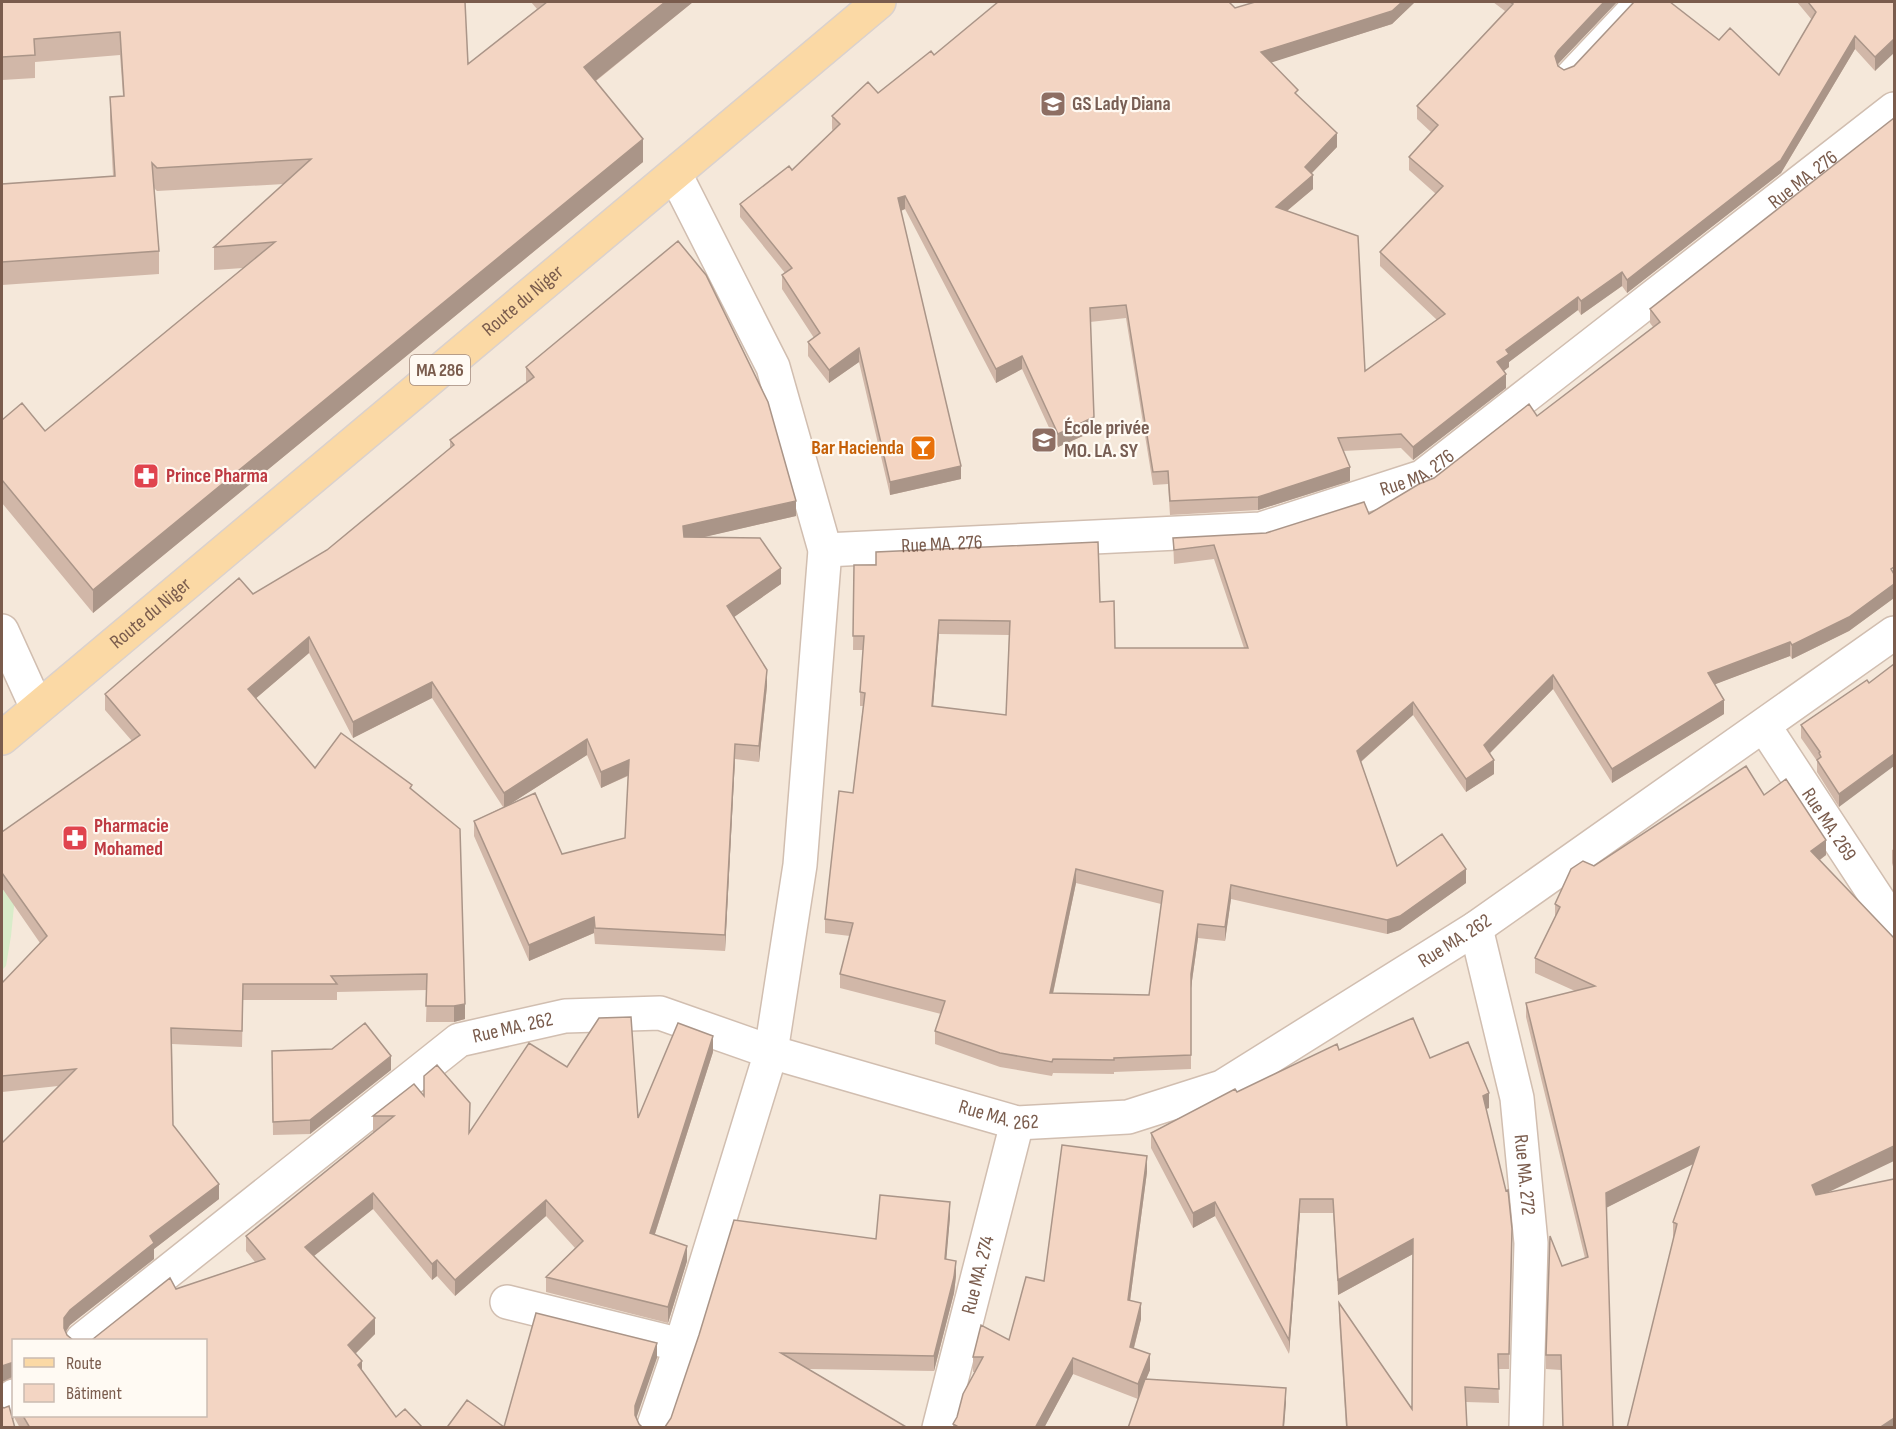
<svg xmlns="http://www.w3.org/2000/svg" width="1896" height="1429" font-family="'Sofia Sans Condensed',sans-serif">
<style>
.residential{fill:#f5e8da;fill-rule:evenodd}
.green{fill:#d8ecc9}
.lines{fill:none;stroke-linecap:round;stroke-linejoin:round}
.lane-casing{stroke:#d1beb0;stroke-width:21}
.street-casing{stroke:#d1beb0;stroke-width:36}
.primary-casing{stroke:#dad1cd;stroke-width:36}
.lane{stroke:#fff;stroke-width:18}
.street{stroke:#fff;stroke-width:33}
.primary{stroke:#fbd9a5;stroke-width:33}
.wall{fill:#d1b7a8;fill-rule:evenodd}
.shaded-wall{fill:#aa9588}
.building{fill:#f3d5c3;stroke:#aa9588;stroke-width:1.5;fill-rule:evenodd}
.labels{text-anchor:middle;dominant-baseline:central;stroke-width:4.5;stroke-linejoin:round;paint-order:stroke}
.shield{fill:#fffaf3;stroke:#a28b7f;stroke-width:1.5}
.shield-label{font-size:18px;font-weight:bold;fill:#7a5c4d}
.education-label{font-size:20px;font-weight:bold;fill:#785e54;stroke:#fffaf3;text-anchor:start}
.street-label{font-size:20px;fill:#7a5c4d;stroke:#fffaf3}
.food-label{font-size:20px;font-weight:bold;fill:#c56008;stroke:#fffaf3;text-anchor:end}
.health-label{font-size:20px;font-weight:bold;fill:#be3a42;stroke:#fffaf3;text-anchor:start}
</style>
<rect width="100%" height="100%" fill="#fdf6ec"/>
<path class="residential" d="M2,2H1894V1427L2,1428ZM14,1340H206V1416H14Z"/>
<path class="green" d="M2,844L17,877L11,936L6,966L2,970Z"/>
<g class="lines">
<g class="lane-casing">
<path id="lane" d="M1566,72L1632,2"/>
</g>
<g class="street-casing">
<g id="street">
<path id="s1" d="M825,550L1261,529L1422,477L1894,109"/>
<path d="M2,631L37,708"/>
<path id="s2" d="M1764,726L1894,924"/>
<path id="s3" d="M1476,928L1517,1098L1531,1243L1526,1428"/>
<path d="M507,1302L681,1345"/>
<path id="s4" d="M82,1340L459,1040L565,1016L660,1013L771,1052L1017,1123L1128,1117L1222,1087L1476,928L1894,633"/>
<path d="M2,1405L14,1396"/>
<path d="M653,1428L681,1345L771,1052L800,865L825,550L773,367L675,174"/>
<path id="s5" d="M939,1428L1017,1123"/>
</g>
</g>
<g class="primary-casing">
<g id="primary">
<path id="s6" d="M2,738L879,2"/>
</g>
</g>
<use href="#lane" class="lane"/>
<use href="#street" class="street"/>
<use href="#primary" class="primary"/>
</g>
<path class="wall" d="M2,2L468,64L537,9L531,2H693L596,81L643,162L93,613L2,503V420L45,431L243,268L214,270V247L284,184L157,191L154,188L159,251V274L2,285V184L113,176L110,120V97L123,96L120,55L35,62V78L2,80Z
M1255,2H1415L1392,24L1271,62L1337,147L1311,174L1313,189L1287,211L1365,371L1437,320L1380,266V252L1436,194L1409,170V157L1431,132L1417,119V106L1505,11L1493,2H1617L1558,64V66L1564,70L1719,40L1779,75L1812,20L1797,2H1894L1875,71L1855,49L1781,173L1627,293L1622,286L1581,315L1578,310L1509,362V367L1504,371L1506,388L1413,460L1401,448L1343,451L1350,481L1258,510L1170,515L1168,484L1153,485L1126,318L1090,322L1094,431L1058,447L1022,369L996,383L905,209L901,211L961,479L890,495L859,362L829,383L808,356V342L814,338L782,289V275L785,273L740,217V204L792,170L833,131L832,129V116L878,93L934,55L1235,8Z
M1650,309L1894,584V598L1849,631L1792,659L1790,656L1715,684L1724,714L1612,783L1553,689L1490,753L1494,774L1466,792L1413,715L1361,762L1397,866L1466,883L1400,930L1387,934L1231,899L1225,941L1198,938L1191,988V1069L1114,1072V1074L1053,1073L1052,1076L1000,1067L935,1044V1031L941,1014L840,988V974L850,936L825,933V919L853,793L863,706H860V692L863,650H853L854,565L1100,602L1115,648H1244L1214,559L1174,564L1173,538L1266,533L1369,514L1434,478L1537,416L1653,327L1650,323ZM939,634L1009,635L1006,715L933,706ZM1076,883L1161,904L1149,995L1053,994Z
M526,367L796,516L703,537L781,584L734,617L767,686L759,762L735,759L725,951L595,944L594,933L529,961L474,836V821L503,807L432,698L353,738L309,653L255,699L315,768L412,790L465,1019L454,1022H426L427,990L337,992V1000H243L242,1047L172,1044L173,1125L219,1199L154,1249V1259L70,1325L66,1332L14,1341V1378L2,1382V1143L58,1086L2,1092V983L40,943L2,888V832L132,741L105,710V694L253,594L327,550L450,449V440L526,383ZM587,755L601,788L628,776L625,838L562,854L510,804Z
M1867,680L1839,807L1817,772V761L1801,738V725Z
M1764,795L1826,855L1820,860L1674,1237H1673V1222L1693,1164L1607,1207L1561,1370L1546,1369V1355L1562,1266L1585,1258L1526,1017V1003L1575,991L1535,973V958L1555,918V904L1594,866Z
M1894,849V870L1892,863V850Z
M1339,1050L1430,1058L1489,1108L1486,1109L1512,1244L1509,1369H1498L1499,1403L1466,1402L1467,1428H1346L1339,1318V1303L1412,1409L1413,1254L1338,1295L1333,1213H1300L1289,1354L1215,1216L1193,1228L1151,1148V1133L1237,1092Z
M272,1051L391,1070L310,1134L273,1135Z
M713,1052L655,1234L687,1261L668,1323L546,1292V1277L575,1248L546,1216L455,1296L437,1276L432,1280L373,1209L314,1256L375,1334L355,1354L362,1371L396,1417L423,1428H20L15,1419V1416H206L176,1289L255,1262L246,1251V1236L374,1132H373V1116L424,1096L470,1133L638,1118Z
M1147,1172L1130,1301L1141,1319L1134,1348L1150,1370L1146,1379L1286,1403L1138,1399L1073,1374L1044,1428H953V1424L957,1417L975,1372H973V1357L1009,1340L1044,1281Z
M950,1217L946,1259L956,1276L954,1293L934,1371L809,1369L665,1427L876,1239Z"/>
<path class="shaded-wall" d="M665,2H693L584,90V67Z
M1402,2H1415L1392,24L1261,66V52Z
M1604,2H1617L1558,64L1555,70V56L1558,51Z
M1855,36V49L1781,173L1627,293V280Z
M1894,39V53L1875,71V57Z
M1337,133V147L1305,180V167Z
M643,139V162L93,613V590Z
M1313,175V189L1276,220V207Z
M905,196V209L898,212V198Z
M1622,272V286L1581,315V301Z
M1578,297V310L1509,362V367L1497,376V362L1506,350Z
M859,348V362L829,383V370Z
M1022,356V369L996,383V369Z
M1506,374V388L1413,460V447Z
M1094,417V431L1058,447V434Z
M961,466V479L890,495V482Z
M1350,467V481L1258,510V497Z
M796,501V516L683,542V526Z
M781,568V584L727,622V606Z
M1894,584V598L1849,631L1792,659V645Z
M939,620V634L932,720V706Z
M309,637V653L248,705V689Z
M1790,642V656L1708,687V673Z
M767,670V686L759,762V746Z
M1553,675V689L1484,759V745Z
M432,682V698L353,738V722Z
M1724,700V714L1612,783V769Z
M1413,702V715L1357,765V751Z
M587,739V755L504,808V793Z
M735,744V759L725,951V935Z
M1894,754V766L1839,807V794Z
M629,760V775L601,788V772Z
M1494,760V774L1466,792V779Z
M1826,840V855L1811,866V851Z
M1076,869V883L1050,1007V993Z
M1466,869V883L1400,930L1387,934V920Z
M1231,885V899L1225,941V927Z
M594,917V933L529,961V945Z
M1198,924V938L1191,988V974Z
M465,1004V1019L454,1022V1006Z
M713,1036V1052L650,1249V1233Z
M391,1056V1070L310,1134V1120Z
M1489,1093V1108L1483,1110V1096Z
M1894,1146V1161L1812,1200V1185Z
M1699,1147V1161L1606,1208V1193Z
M1147,1156V1172L1128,1316V1300Z
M219,1184V1199L154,1249V1259L70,1325L64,1334V1318L70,1310L150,1236Z
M373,1193V1209L305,1263V1247Z
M1300,1199V1213L1289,1354V1340Z
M546,1200V1216L455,1296V1280Z
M950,1202V1217L945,1275V1259Z
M1215,1202V1216L1193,1228V1213Z
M1413,1239V1254L1338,1295V1280Z
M687,1246V1261L668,1323V1307Z
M437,1260V1276L432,1280V1264Z
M956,1261V1276L954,1293L934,1371V1356Z
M1141,1303V1319L1130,1363V1347Z
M375,1318V1334L348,1361V1345Z
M657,1343V1358L635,1422V1428V1406Z
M1150,1354V1370L1138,1399V1384Z
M1073,1358V1374L1044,1428H1035Z
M362,1361V1377L358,1365Z
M12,1362V1377L2,1382V1366Z
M1286,1388V1403L1284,1428H1283Z
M1894,1418V1428H1879Z"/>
<path class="building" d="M2,2H465L468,64L547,2H665L584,67L643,139L93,590L2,480V420L22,403L45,431L275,242L214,247L311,159L157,168L152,163L159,251L2,262V184L115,176L110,97L124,96L120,32L34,39L35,55L2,57Z
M998,2H1229L1235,8L1255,2H1402L1392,11L1261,52L1298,90L1295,93L1337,133L1305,167L1313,175L1276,207L1358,236L1365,371L1445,314L1380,252L1443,186L1409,157L1438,125L1417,106L1513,4L1510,2H1604L1558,51L1555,56L1558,66L1564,70L1574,66L1634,2H1670L1719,40L1730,28L1779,75L1816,12L1808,2H1894V39L1875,57L1855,36L1781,160L1627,280L1622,272L1581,301L1578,297L1506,350L1509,354L1497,362L1506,374L1413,447L1401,434L1338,438L1350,467L1258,497L1170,501L1168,471L1153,472L1126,305L1090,308L1094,417L1058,434L1022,356L996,369L905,196L898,198L961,466L890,482L859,348L829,370L808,342L820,333L782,275L792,268L740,204L789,166L792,170L840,124L832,116L868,82L878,93L931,51L934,55Z
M1894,118V567L1891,569L1894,574V584L1849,617L1792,645L1790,642L1708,673L1724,700L1612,769L1553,675L1484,745L1494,760L1466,779L1413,702L1357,751L1397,866L1442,834L1466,869L1400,916L1387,920L1231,885L1225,927L1198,924L1191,974V1055L1114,1058V1060L1053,1059L1052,1062L1000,1053L935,1031L945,1001L840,974L853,923L825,919L839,791L853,793L865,693L860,692L864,636H853L854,565H876V552L1098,542L1100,602L1114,601L1115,648H1248L1214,545L1174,550L1173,538L1266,533L1364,502L1369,514L1419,484L1434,478L1529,404L1537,416L1660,322L1650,309ZM939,620L1010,621L1006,715L932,706ZM1076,869L1163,891L1149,995L1050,993Z
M678,241L706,275L768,402L796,501L683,526L684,537L760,538L781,568L727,606L767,670L759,746L735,744L725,935L595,928L594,917L529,945L474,821L535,793L562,854L625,838L629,760L601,772L587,739L504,793L432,682L353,722L309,637L248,689L315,768L341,733L412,785L410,788L460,829L465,1004L454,1006H426L427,974L331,976L337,984H243L242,1031L171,1028L173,1125L219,1184L150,1236L154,1243L70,1310L64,1318V1328L67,1335L74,1341H14V1362L2,1366V1143L76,1069L2,1076V983L47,936L2,873V832L140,735L105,694L239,578L253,594L327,550L454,445L450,440L534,377L526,367Z
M1894,664V754L1839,794L1817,760L1821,757L1819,753L1820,752L1801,725L1867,680L1869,683Z
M1746,766L1764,795L1786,779L1826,840L1811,851L1894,938V1146L1812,1185L1816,1195L1894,1179V1418L1879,1428H1627L1677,1224L1673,1222L1699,1147L1606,1193L1613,1428H1563L1561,1355H1546L1550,1236L1562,1266L1588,1257L1526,1003L1595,986L1535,958L1560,907L1555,904L1571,869L1583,861L1594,866Z
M631,1017L638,1118L678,1023L713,1036L650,1233L687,1246L668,1307L546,1277L583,1241L546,1200L455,1280L437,1260L432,1264L373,1193L305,1247L375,1318L348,1345L362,1361L358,1365L396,1417L405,1409L423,1428H30L23,1416H206V1341H90L93,1339L170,1278L176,1289L265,1259L246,1236L394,1116H373L414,1084L424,1096V1076L437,1065L470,1103L469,1133L529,1043L567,1067L599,1018Z
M1413,1018L1430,1058L1468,1042L1489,1093L1483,1096L1506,1191L1508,1190L1512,1229L1509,1354H1498L1499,1389L1465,1387L1467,1428H1347L1339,1303L1412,1409L1413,1239L1338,1280L1333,1199H1300L1289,1340L1215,1202L1193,1213L1151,1133L1235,1089L1237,1092L1337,1044L1339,1050Z
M365,1023L391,1056L310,1120L273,1122L272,1051L332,1049Z
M1062,1145L1147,1156L1128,1300L1141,1303L1130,1347L1150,1354L1138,1384L1073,1358L1035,1428H960L953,1424L957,1417L963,1394L983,1357H973L981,1325L1009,1340L1026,1277L1044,1281Z
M880,1195L950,1202L945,1259L956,1261L954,1277L934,1356L781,1353L908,1428H663L665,1427L671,1418L699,1335L734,1220L876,1239Z
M536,1313L657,1343L635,1406V1415L639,1424L643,1428H450L448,1426L467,1400L504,1427Z
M1145,1379L1286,1388L1283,1428H1128Z
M9,1406L15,1428H2V1407L4,1408Z"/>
<defs>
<g id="school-square" transform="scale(1.35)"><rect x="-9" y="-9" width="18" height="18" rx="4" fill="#8d6e63" stroke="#fffaf3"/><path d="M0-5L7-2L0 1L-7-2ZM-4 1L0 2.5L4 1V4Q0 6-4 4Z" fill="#fff"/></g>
<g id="bar-square" transform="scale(1.35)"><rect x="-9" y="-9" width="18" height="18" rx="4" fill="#e8710a" stroke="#fffaf3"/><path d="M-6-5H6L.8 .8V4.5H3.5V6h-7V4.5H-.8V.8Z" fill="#fff"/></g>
<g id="pharmacy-square" transform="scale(1.35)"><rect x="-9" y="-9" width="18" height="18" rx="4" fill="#e0444e" stroke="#fffaf3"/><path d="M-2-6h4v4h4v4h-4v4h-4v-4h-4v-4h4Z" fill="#fff"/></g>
</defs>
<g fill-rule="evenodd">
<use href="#school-square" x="1053" y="104"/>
<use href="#school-square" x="1044" y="440"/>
<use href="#bar-square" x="923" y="448"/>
<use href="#pharmacy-square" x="146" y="476"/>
<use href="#pharmacy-square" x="75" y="838"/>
</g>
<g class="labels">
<rect class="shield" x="410" y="355" width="60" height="30" rx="4.5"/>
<g class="shield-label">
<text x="440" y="370">MA 286</text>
</g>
<g class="education-label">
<text x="1072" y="104">GS Lady Diana</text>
<text x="1064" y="428">École privée<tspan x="1064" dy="23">MO. LA. SY</tspan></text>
</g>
<g class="street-label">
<text stroke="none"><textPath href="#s1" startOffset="1089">Rue MA. 276</textPath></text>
<text stroke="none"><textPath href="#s6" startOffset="680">Route du Niger</textPath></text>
<text stroke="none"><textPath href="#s1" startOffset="603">Rue MA. 276</textPath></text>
<text stroke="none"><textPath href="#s1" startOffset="117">Rue MA. 276</textPath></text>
<text stroke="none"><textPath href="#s6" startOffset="194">Route du Niger</textPath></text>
<text stroke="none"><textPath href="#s2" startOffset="118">Rue MA. 269</textPath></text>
<text stroke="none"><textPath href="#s4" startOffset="1544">Rue MA. 262</textPath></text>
<text stroke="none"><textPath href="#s4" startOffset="537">Rue MA. 262</textPath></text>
<text stroke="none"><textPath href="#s4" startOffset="1040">Rue MA. 262</textPath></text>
<text stroke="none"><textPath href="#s3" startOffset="252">Rue MA. 272</textPath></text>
<text stroke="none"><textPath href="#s5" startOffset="158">Rue MA. 274</textPath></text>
</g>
<g class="food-label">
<text x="904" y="448">Bar Hacienda</text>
</g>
<g class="health-label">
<text x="166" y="476">Prince Pharma</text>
<text x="94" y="826">Pharmacie<tspan x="94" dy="23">Mohamed</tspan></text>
</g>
</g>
<rect width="1896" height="1429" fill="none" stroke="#7a5c4d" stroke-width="6"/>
<rect x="12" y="1339" width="195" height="78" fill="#fffaf3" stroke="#cabbb1" stroke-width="1.5"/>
<rect x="24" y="1358" width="30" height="9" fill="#fbd9a5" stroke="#cabbb1" stroke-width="1.5"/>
<text x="66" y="1369" font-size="18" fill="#7a5c4d">Route</text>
<rect x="24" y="1384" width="30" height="18" fill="#f3d5c3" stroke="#cabbb1" stroke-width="1.5"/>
<text x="66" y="1399" font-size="18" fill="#7a5c4d">Bâtiment</text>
</svg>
